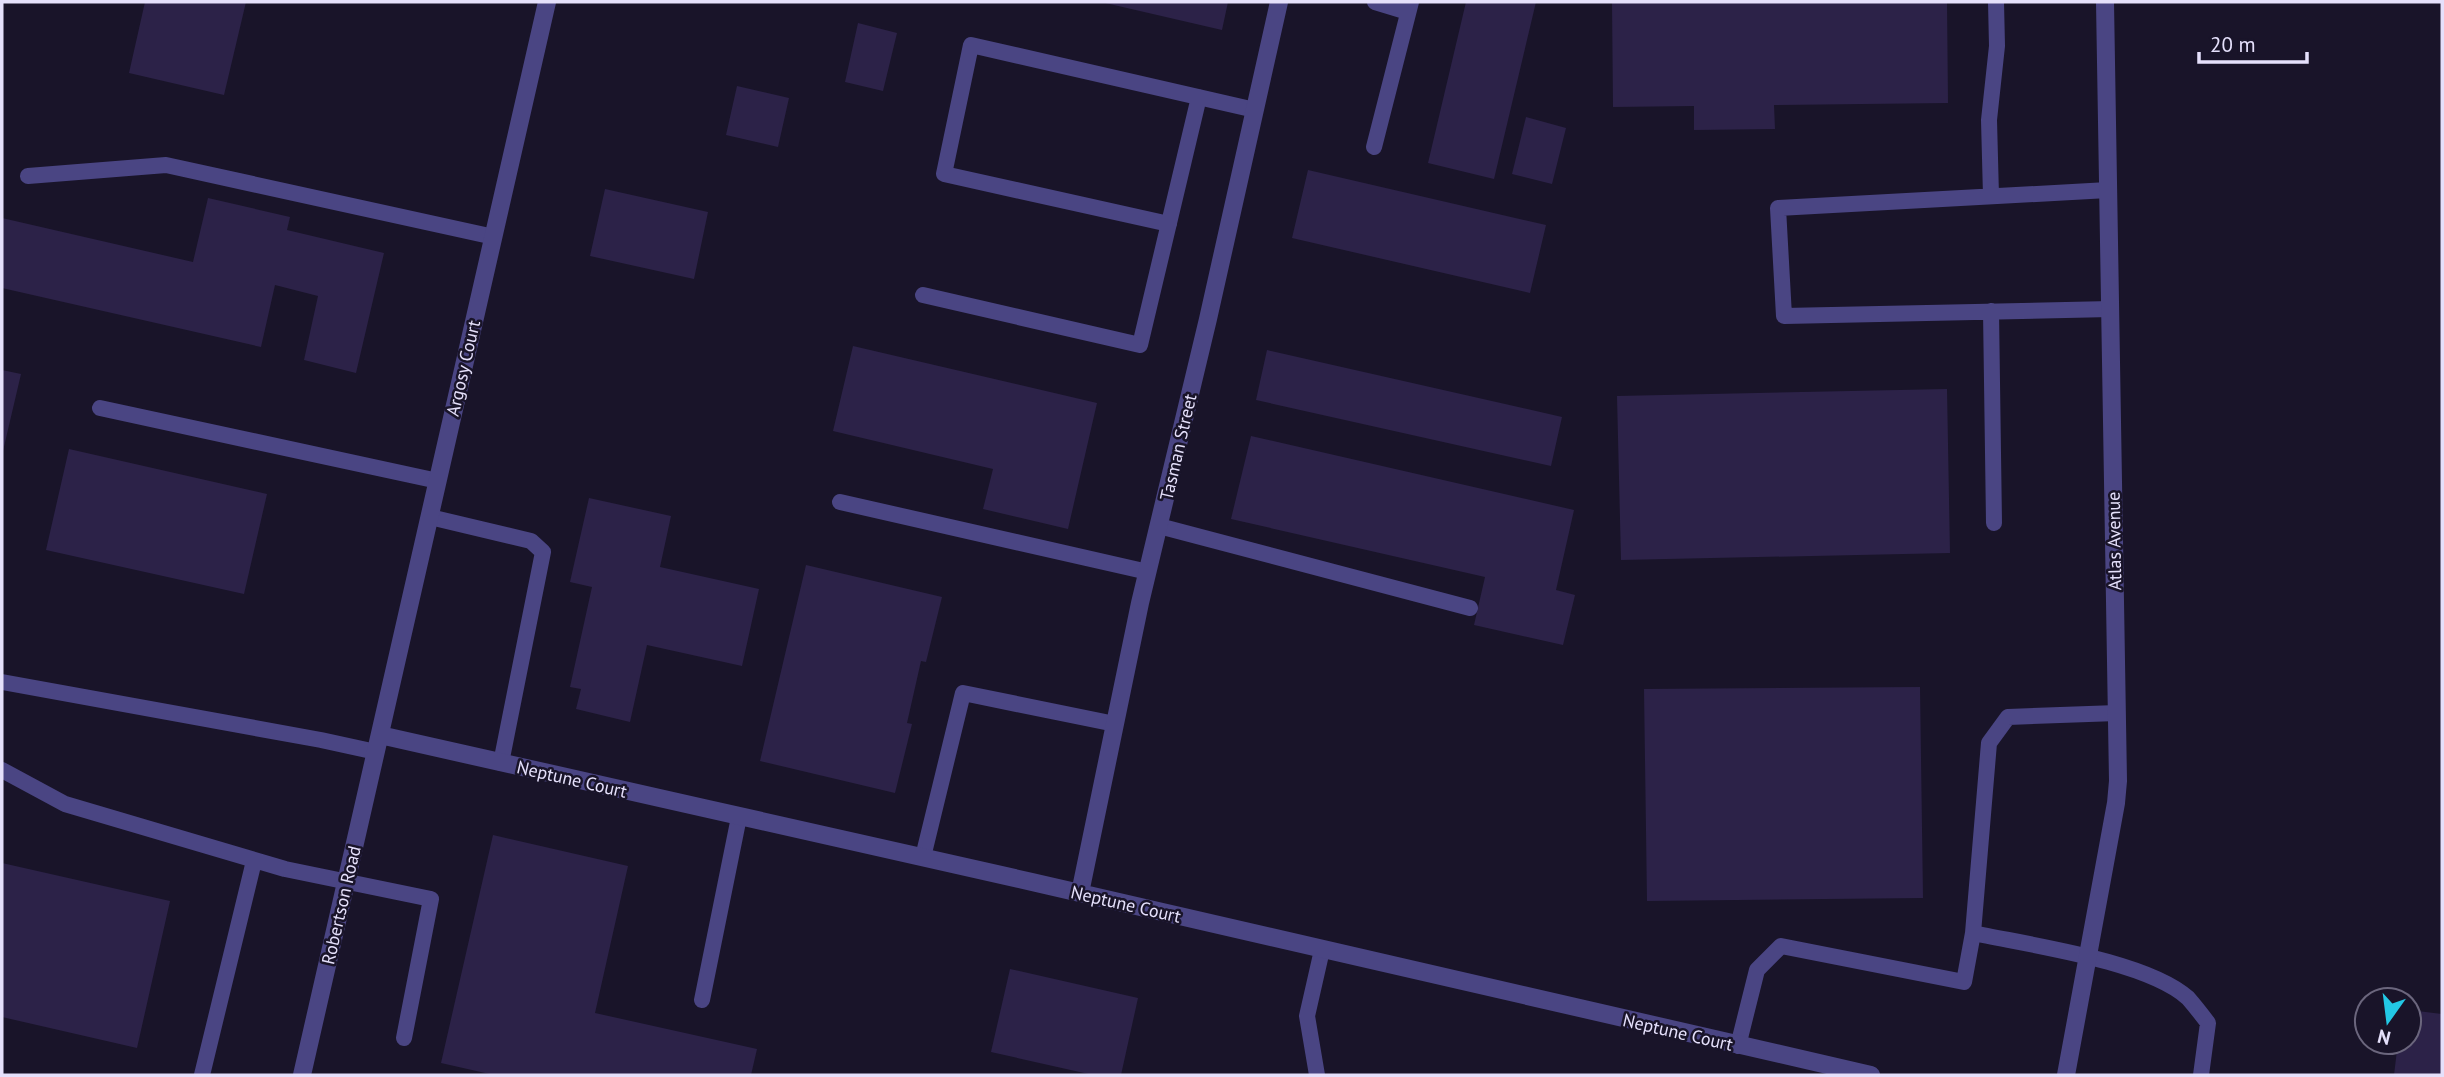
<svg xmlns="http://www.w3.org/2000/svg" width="2444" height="1077" font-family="'PT Sans',sans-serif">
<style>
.building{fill:#2c2248}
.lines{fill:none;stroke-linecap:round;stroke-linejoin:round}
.service{stroke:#4a4583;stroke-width:16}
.minor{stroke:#4a4583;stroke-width:18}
.tertiary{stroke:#4a4583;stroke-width:18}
.labels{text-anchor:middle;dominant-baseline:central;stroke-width:5;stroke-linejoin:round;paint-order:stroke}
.street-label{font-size:18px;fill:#e5e0fb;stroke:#191429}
</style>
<rect width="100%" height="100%" fill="#191429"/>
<path class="building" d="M145,2H246L224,95L129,73Z
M1101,2H1228L1222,30Z
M1466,2H1536L1494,179L1428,163Z
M1612,2H1947L1948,103L1774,105L1775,129L1694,130V106L1613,107Z
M858,23L897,33L883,91L845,82Z
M737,86L789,98L778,147L726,135Z
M1526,117L1566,128L1552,184L1512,174Z
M1308,170L1546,225L1530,293L1292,238Z
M605,189L708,212L694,279L590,256Z
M208,198L290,217L287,230L384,253L356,373L304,360L318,296L275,285L261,347L2,288V218L193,262Z
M853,346L1097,403L1068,529L983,509L993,469L833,431Z
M1267,350L1562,417L1551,466L1256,400Z
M2,370L21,374L3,451H2Z
M1947,389L1950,553L1621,560L1617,396Z
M1251,436L1574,510L1556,590L1575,595L1563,645L1474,625L1485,577L1231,519Z
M69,449L267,494L244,594L46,550Z
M589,498L671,516L660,567L759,589L742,666L647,645L630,722L576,709L581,689L570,687L592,587L570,582Z
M806,565L942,597L926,662L921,661L907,723L912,724L895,793L760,761Z
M1920,687L1923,898L1647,901L1644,689Z
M493,835L628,866L595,1013L757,1049L751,1075H494L441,1063Z
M2,863L170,901L137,1048L2,1017Z
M1010,969L1138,998L1121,1075H1093L991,1052Z
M2409,1010L2442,1014V1075H2394L2398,1042H2409Z"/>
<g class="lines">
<path class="service" d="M1375,2L1408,12
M1374,147L1411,2
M28,176L166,165L494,237
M2108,190L1778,208L1784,316L2111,309
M1991,196L1989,120L1997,46L1996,2
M1169,224L944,174L971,45L1255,110
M923,295L1140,345L1199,97
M1991,311L1994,523
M100,408L438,481
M840,502L1148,572
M430,517L531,541L543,552L501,763
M1159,526L1470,608
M2,682L321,740L376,752
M2,770L65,804L285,869L431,899L404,1038
M923,857L963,693L1115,724
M1973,933C2029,945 2147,961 2188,998C2195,1006 2202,1015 2208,1023L2201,1075
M702,1000L739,817
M1738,1046L1757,970L1781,946L1964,982L1973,933L1989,743L2008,717L2117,713
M202,1075L254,861
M1317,1075L1307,1016L1322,950"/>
<path class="minor" d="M380,735C597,785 815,832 1032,882C1312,946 1591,1013 1871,1075
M1080,893L1140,603L1208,319L1279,2
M302,1075L547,2"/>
<path class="tertiary" d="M2066,1075L2116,803L2118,781L2105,2"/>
</g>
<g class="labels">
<g class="street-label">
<text transform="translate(463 368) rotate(-77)">Argosy Court</text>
<text transform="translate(1178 447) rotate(-77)">Tasman Street</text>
<text transform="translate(2114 541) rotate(-91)">Atlas Avenue</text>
<text transform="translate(572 779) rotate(13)">Neptune Court</text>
<text transform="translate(1126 904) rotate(13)">Neptune Court</text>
<text transform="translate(341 905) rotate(-77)">Robertson Road</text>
<text transform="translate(1678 1032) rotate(13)">Neptune Court</text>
</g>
</g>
<rect width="2444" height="1077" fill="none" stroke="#e5e0fb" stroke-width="7"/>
<g transform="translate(2388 1021) rotate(194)"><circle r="33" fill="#191429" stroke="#6b667d" stroke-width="2"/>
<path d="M0-5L12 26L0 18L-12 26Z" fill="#23c8e5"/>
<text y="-10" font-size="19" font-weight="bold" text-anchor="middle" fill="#e5e0fb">N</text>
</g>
<path d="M2199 52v10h108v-10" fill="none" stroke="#e5e0fb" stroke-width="3.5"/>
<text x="2210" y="52" font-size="21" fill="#e5e0fb" stroke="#191429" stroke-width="5" paint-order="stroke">20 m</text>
</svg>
